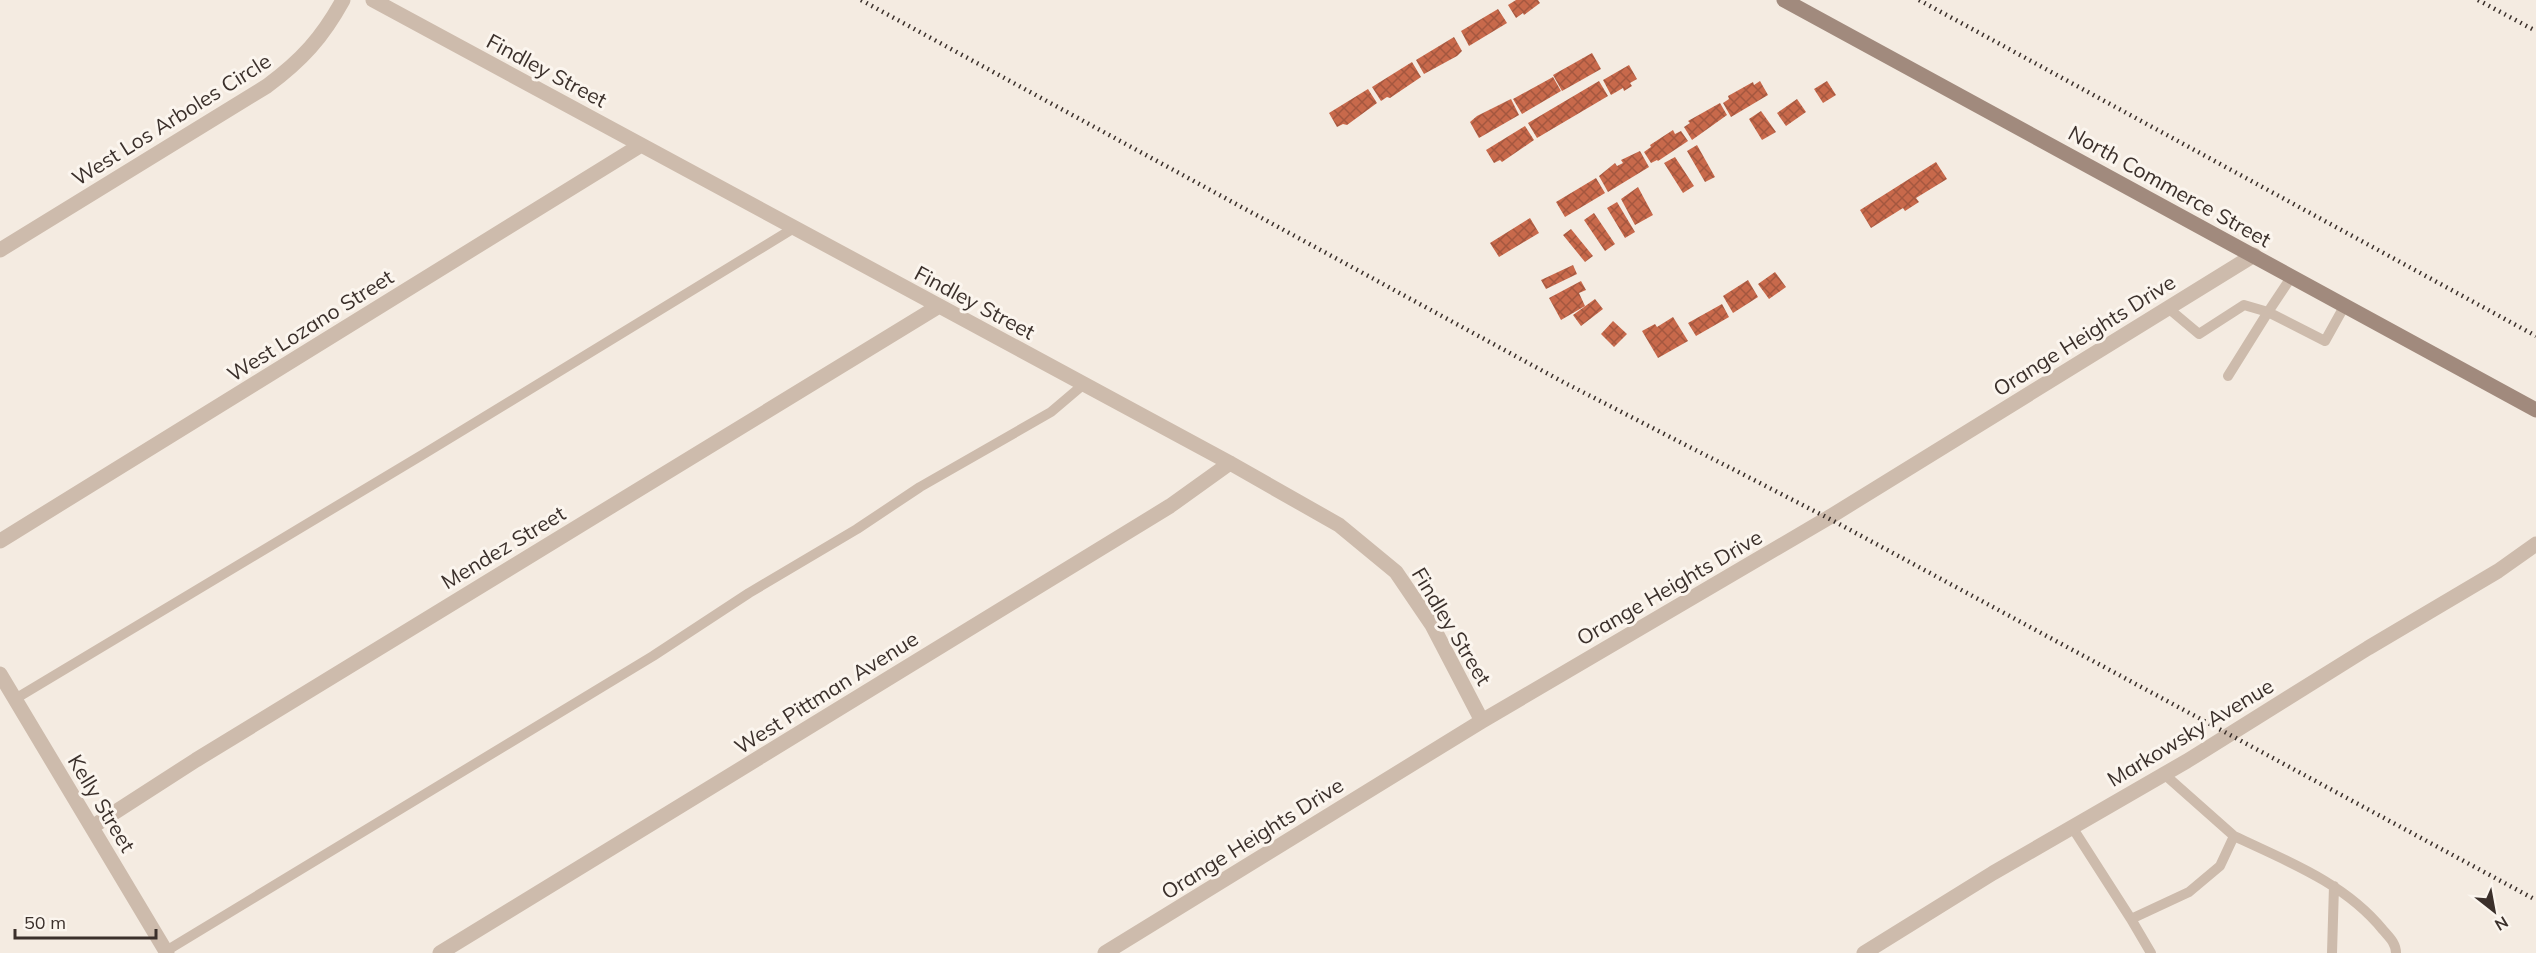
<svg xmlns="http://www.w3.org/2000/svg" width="2536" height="953" font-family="Mulish,sans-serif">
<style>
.building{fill:url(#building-cross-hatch)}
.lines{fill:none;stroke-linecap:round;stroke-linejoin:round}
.service{stroke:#cdbbac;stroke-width:10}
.minor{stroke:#cdbbac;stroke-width:15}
.secondary{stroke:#a18a7d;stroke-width:15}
.rail{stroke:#3b302b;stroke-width:4.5;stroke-dasharray:1.5 4.5;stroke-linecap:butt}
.labels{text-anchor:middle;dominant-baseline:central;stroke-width:6;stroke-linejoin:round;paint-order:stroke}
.street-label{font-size:21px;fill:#3b302b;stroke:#fbf5ee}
</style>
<defs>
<pattern id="building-cross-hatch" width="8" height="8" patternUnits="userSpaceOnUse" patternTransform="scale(1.5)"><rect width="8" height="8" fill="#c8694b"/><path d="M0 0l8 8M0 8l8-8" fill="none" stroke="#a4573f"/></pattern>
</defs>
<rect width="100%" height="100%" fill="#f4ebe1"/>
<path class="building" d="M1516,0H1538L1540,3L1524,15L1523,13L1516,18L1508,5Z
M1498,9L1507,23L1469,46L1461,31Z
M1454,37L1462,51L1457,56L1424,74L1416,60Z
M1592,53L1601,69L1562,91L1553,75Z
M1412,62L1421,77L1390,98L1387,97L1381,101L1372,87Z
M1629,65L1637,79L1630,83L1632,86L1624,91L1623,88L1611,95L1603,80Z
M1553,77L1561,91L1522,114L1513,99Z
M1599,81L1608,96L1537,138L1528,123Z
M1760,81L1768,95L1731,117L1723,103L1729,99L1728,96L1753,82L1754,85Z
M1827,81L1836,95L1823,103L1814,89Z
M1368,89L1377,103L1347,125L1343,124L1337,127L1329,113Z
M1511,99L1519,115L1479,138L1470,122L1477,116Z
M1797,99L1806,112L1786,126L1777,113Z
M1720,103L1727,115L1692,140L1684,127L1690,123L1688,121Z
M1761,111L1776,132L1762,140L1749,119Z
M1525,126L1534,140L1502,162L1500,160L1494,163L1486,150Z
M1673,130L1675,134L1681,131L1688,141L1658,161L1657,160L1651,163L1644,152L1651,147L1650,145Z
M1697,145L1715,177L1705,182L1687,151Z
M1640,151L1649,167L1608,192L1599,176L1615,163L1617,166L1623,163L1621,160Z
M1675,157L1694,186L1683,193L1664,163Z
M1936,162L1947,179L1916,198L1919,202L1905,211L1903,208L1871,228L1860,210Z
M1596,178L1605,193L1565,217L1556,202Z
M1638,187L1653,215L1635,225L1621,199Z
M1617,202L1635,232L1625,238L1607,208Z
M1594,213L1615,244L1605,251L1584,220Z
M1530,218L1539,233L1499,257L1490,243Z
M1571,229L1593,256L1585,262L1563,235Z
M1573,265L1577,274L1546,289L1541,280Z
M1775,272L1786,287L1769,299L1758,284Z
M1748,280L1758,297L1733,313L1723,296Z
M1581,281L1586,290L1579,293L1585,306L1561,320L1549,298Z
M1595,299L1603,309L1581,326L1573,315Z
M1722,304L1729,317L1696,336L1688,323Z
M1673,317L1688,341L1658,358L1642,331L1655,324L1657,327Z
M1613,321L1627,334L1614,347L1601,334Z"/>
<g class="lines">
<path class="service" d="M2168,308L2199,334L2244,305L2268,312L2292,276
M2228,376L2268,312L2325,341L2345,305
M15,699L422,455L794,228
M2072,827L2131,919L2189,892L2220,866L2234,836L2164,774
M2234,836C2287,861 2345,883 2383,930C2389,937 2396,943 2396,953
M2131,919L2151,953
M166,951L653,656L749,593L857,529L920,487L1051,412L1084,384
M2332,953L2334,886"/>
<path class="minor" d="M373,0L1230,463L1339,525L1396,572L1432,625L1482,721
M0,250L267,86C302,60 322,38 343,0
M0,541L641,145
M0,674L167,953
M92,827L196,760L939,306
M440,953L1170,506L1230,463
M1105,953L1482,721L1828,518L2254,255
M1864,953L1993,873L2187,761L2368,648L2498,571L2536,544"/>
<path class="secondary" d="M1784,0L2536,410"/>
<path class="rail" d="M861,0L1565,383L1828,518L2536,900
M1919,0L2536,336
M2478,0L2536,31"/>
</g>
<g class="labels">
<g class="street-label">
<text transform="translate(547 70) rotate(28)">Findley Street</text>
<text transform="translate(171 119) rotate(-32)">West Los Arboles Circle</text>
<text transform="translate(2170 186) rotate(29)">North Commerce Street</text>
<text transform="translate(975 302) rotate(28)">Findley Street</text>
<text transform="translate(310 325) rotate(-32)">West Lozano Street</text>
<text transform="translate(2084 335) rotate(-32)">Orange Heights Drive</text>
<text transform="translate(503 547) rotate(-31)">Mendez Street</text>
<text transform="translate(1669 587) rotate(-30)">Orange Heights Drive</text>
<text transform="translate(1452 626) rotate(59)">Findley Street</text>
<text transform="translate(826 692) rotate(-32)">West Pittman Avenue</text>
<text transform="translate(2190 732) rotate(-31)">Markowsky Avenue</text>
<text transform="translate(102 803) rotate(59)">Kelly Street</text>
<text transform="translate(1252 838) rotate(-32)">Orange Heights Drive</text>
</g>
</g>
<g transform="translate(2494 911) rotate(149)" stroke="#fbf5ee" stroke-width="4.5" paint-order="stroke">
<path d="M0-4.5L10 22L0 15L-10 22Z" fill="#3b302b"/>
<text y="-9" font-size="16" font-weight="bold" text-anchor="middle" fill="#3b302b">N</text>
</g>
<path d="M15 929v9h141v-9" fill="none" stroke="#3b302b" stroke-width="3"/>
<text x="24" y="929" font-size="18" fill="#3b302b" stroke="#fbf5ee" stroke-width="4.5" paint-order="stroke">50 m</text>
</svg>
